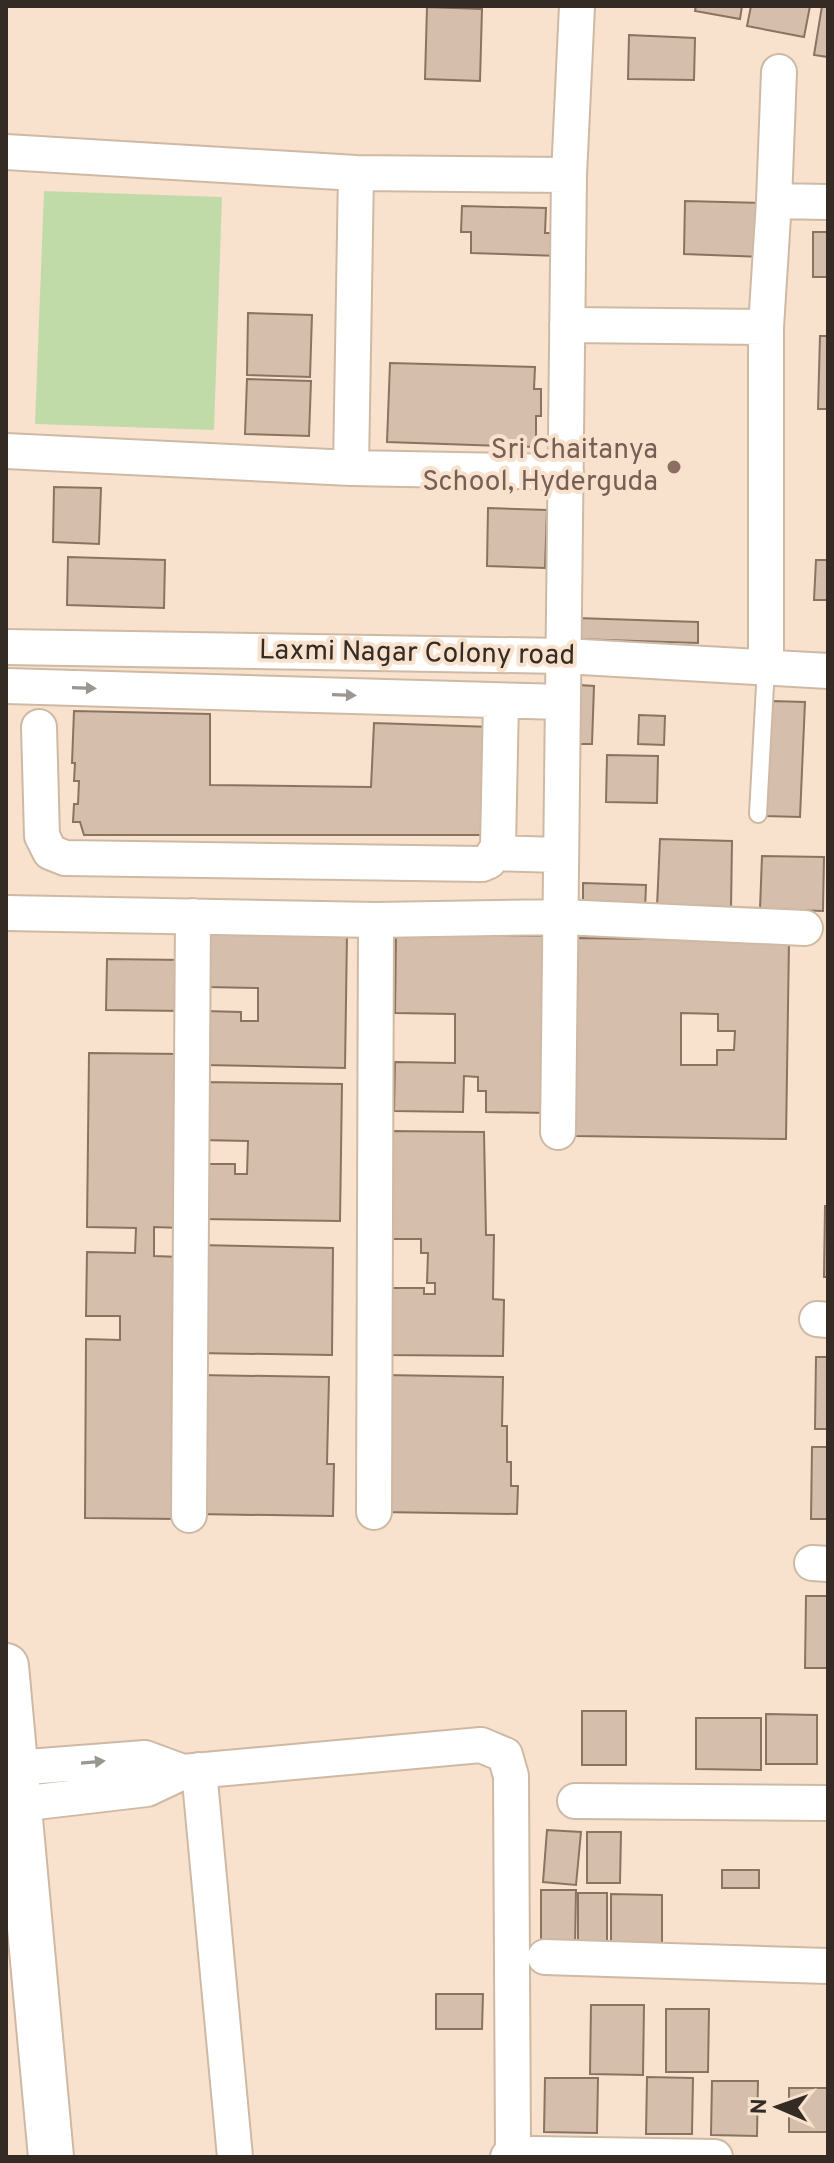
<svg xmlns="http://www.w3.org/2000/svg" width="834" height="2163" font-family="Overpass,sans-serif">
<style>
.green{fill:#c1dba8}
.building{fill:#d5beab;stroke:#897462;stroke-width:2;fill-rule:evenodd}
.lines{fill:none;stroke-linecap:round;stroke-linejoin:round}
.lane-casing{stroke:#ceb9a5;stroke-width:20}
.street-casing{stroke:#ceb9a5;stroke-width:38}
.secondary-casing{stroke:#ceb9a5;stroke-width:48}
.lane{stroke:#fff;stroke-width:16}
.street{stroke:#fff;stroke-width:34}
.secondary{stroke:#fff;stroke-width:44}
.oneway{fill:#9a9692}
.education-dot{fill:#8d6e63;stroke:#f8e2cd;stroke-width:3}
.labels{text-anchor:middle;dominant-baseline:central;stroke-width:8;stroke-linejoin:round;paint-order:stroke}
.education-label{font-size:28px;fill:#785e54;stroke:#f8e2cd;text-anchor:end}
.street-label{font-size:28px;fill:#342c24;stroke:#f8e2cd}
</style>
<rect width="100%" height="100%" fill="#f8e2cd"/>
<path class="green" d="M44,191L222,197L214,430L35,424Z"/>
<path class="building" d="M696,6H742L740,19L695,11Z
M751,6H810L804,37L747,26Z
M822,6H828V57L814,55Z
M427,7L482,9L480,81L425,79Z
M629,35L695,38L694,80L628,79Z
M685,201L767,203L766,257L684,254Z
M462,206L546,208L545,233H558V256L471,253V232H461Z
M813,232H828V277H813Z
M248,313L312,315L310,377L247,375Z
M820,336H828V409H818Z
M390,363L535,367L534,389H541V416H536V447L387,442Z
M247,379L311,381L309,436L245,434Z
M54,487L101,488L99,544L53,542Z
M488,508L547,510L545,568L487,566Z
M68,557L165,560L164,608L67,605Z
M816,560H828V600H814Z
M576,618L698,622V643L575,639Z
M579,685L594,686L592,744H577Z
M771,701L805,702L800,817L765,816Z
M74,711L210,714V785L371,787L374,723L492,727L484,835H84L80,822H73L74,804H78L79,781H74L75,763H72Z
M639,715L665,716L664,745L638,744Z
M607,755L658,756L657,803L606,802Z
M660,839L732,841L731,909L657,907Z
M762,856L824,857L823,911L760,909Z
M583,883L646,885L645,910L583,907Z
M207,932L347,934L345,1068L204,1065L205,1011L241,1012V1021H258V988L206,987Z
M396,934L550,936L548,1113L486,1112V1091H478V1077L464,1076L463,1112L394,1111L395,1062L455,1063V1014L395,1013Z
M578,938L789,941L786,1139L575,1136ZM681,1013L718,1014V1031H735L734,1050H717V1065H681Z
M107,959L184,960V1011L106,1010Z
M89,1053L182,1054L181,1228L154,1227V1256L180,1257L178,1519L85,1518L86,1339L120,1340V1316H86L87,1252L135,1253L136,1228L87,1227Z
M201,1082L342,1084L340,1221L199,1219L200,1164H235V1174H247L248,1141L200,1140Z
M389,1131L484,1132L486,1235H494L493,1299L504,1300L503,1356L386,1355L387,1288H424V1294H435V1283H427L428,1253H421V1239H388Z
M825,1206H828V1277H824Z
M199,1245L333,1248L332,1355L196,1353Z
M816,1357H828V1429H815Z
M198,1375L329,1377L327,1464H334L333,1516L195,1514Z
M383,1375L503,1377L502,1426H507V1462H511V1486H518L517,1514L381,1512Z
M812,1447H828V1519H811Z
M806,1596H828V1668H805Z
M582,1711H626V1765H582Z
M766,1714L817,1715V1764H766Z
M696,1718H761V1770L696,1769Z
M547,1830L581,1832L576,1885L543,1882Z
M587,1832H621L620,1883H587Z
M722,1870H759V1888H722Z
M541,1890H576L575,1949L541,1948Z
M578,1893H607V1947H578Z
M611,1894L662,1895V1947L611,1946Z
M436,1994H483L482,2029H436Z
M591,2005H644L643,2075L590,2074Z
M666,2009H709L708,2072H666Z
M647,2077L693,2078L692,2134H646Z
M545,2078H598L597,2133L544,2132Z
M712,2081H758L757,2136L711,2135Z
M789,2088H828V2132H789Z"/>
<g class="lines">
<g class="lane-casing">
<path id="lane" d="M758,814L766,667"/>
</g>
<g class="street-casing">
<path id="street" d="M6,152L356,173L569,175
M774,201L779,72
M567,325L766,327
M6,451L351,468L566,472
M351,468L356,173
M6,647L564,656L828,671
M766,667V327L774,201L828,202
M6,686L562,702
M39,727L42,836L50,852L65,858L482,864L489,861L498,847L501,701
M495,853L560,855
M6,913L376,920L562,917L805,928
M558,1132L569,175L577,6
M817,1319L828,1320
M374,1512L376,920
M189,1515L193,916
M812,1563L828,1564
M15,1768L145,1758L183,1772L147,1789L19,1804
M199,1770L235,2157
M183,1772L481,1745L505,1755L511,1776L513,2151L508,2157
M575,1801L828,1803
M545,1957L828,1966
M533,2154L715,2157"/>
</g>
<g class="secondary-casing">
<path id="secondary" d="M6,1666L51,2157"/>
</g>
<use href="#lane" class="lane"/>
<use href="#street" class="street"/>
<use href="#secondary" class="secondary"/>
</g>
<defs><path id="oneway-solid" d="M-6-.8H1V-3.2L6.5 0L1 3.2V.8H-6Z" transform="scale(2)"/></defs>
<g class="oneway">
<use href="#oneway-solid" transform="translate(84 688) rotate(2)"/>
<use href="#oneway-solid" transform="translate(344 695) rotate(2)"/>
<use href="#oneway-solid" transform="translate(93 1762) rotate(-5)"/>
</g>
<circle class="education-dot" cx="674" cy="467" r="8"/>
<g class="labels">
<g class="education-label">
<text x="658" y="451">Sri Chaitanya<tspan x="658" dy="32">School, Hyderguda</tspan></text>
</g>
<g class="street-label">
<text transform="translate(417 654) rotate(1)">Laxmi Nagar Colony road</text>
</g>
</g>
<rect width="834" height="2163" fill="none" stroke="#342c24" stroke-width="16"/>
<g transform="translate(778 2107) rotate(272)" stroke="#f8e2cd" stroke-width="6" paint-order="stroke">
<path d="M0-6L14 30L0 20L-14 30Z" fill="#342c24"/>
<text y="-12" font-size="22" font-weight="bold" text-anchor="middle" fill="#342c24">N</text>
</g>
</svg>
